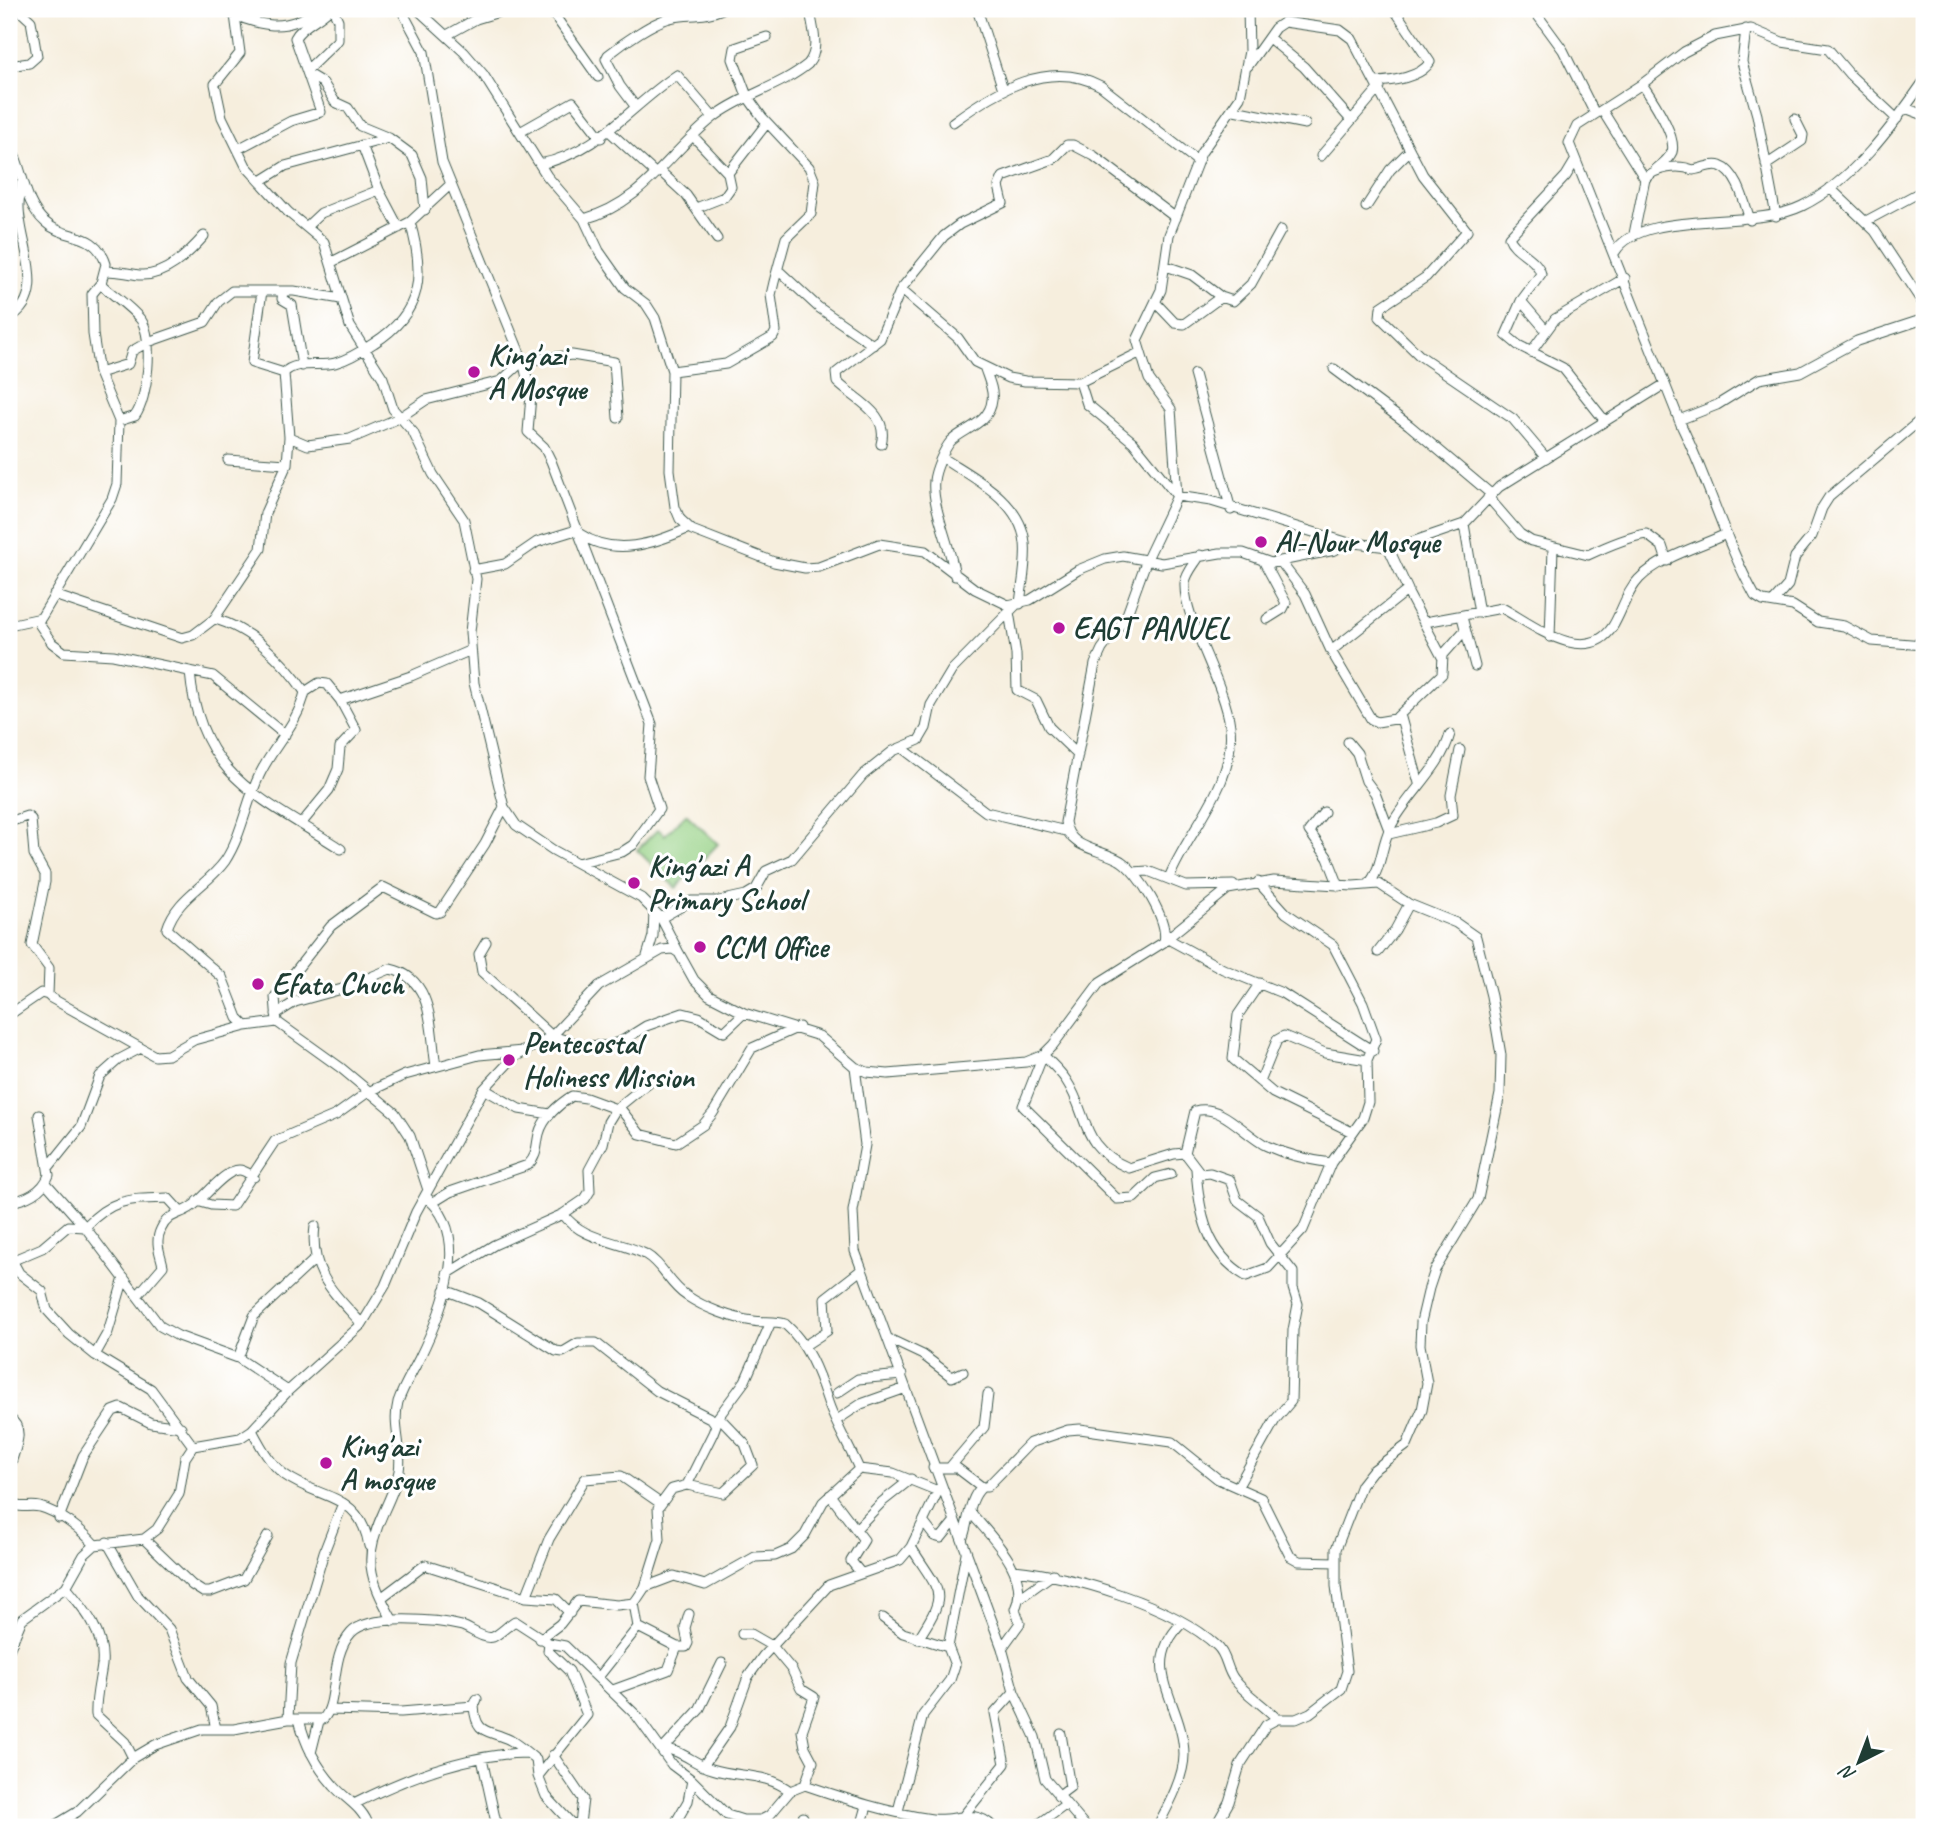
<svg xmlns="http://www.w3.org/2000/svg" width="1933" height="1836" font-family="Caveat,sans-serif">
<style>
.green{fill:#96d185;stroke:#5a875c;stroke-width:2}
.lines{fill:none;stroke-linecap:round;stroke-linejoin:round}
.minor-casing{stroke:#3f584d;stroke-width:11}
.minor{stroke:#fff;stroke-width:9}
.poi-dot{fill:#b5179e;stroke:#fff;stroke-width:2.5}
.labels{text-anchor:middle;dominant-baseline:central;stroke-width:6;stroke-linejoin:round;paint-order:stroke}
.poi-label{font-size:30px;font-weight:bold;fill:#1f3d34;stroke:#fff;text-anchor:start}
</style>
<rect width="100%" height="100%" fill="#fff"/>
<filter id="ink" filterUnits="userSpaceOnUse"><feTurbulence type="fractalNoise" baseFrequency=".0143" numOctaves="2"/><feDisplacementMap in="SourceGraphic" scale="14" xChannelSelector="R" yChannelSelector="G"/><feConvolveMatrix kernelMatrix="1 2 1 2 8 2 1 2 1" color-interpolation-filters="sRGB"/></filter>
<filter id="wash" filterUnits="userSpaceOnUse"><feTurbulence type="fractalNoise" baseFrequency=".00686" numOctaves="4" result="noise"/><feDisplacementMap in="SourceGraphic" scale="28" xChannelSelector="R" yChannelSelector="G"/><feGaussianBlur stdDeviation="1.57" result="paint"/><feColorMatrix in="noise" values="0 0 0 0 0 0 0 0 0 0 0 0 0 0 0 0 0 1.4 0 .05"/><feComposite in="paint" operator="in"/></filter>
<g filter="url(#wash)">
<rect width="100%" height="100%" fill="#f6eedd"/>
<path class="green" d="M686,814L718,844L676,888L637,850L658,829L665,835Z"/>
</g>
<g filter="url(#ink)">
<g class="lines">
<g class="minor-casing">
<path id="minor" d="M221,9C255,25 286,35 317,9
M401,9L424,52L442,162L523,361L531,395L528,432L544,447L551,461L652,724L648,776L659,809L633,845L622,852L577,863
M417,9L464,52L483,74L547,176L584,219L599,251L625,288L646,304L655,318L672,371L670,470L675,507L680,519L692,530L774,562L805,568L819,567L879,544L925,551L975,589L1008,605L1030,600L1078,570L1105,559L1123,556L1162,563L1220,553H1243L1271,563L1335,550L1346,542
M550,9L598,77
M977,9L1003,89
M1533,9L1563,50L1595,114
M235,15L240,53L215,84L222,117L246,166L288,212L324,242L350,326L383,378L393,409L413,432L433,474L464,520L476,579L470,632L474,683L504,807L516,825L553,850L641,898L661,918L679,953
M1746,29L1742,62L1757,115L1776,216
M447,35L476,19L509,9
M1269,38L1304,67L1351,120
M9,66L29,63L37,56L31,21L18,9
M1248,66L1275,28L1284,22L1340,30L1352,39L1423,175L1467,231L1426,277L1381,307L1380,317L1419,355L1513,419L1546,458
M307,70L338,40V20L333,9
M308,74L323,83L335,102L348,108L360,126L389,138L412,155L422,178L425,210
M1377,82C1393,81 1421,77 1430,62L1394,9
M1642,84C1651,97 1677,136 1672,152C1669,159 1661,165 1656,169
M635,106L620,86L606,59L608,55C623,43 655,20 674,17C691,14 705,17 722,9
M1905,108L1924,115
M1234,110L1305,124
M1602,110L1645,179
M1897,119L1850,75L1828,49L1782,42L1751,29L1715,36L1684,52L1642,84L1577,126L1569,143L1682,427C1709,482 1725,542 1755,596L1763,601L1793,606L1818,622L1844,626L1872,641L1924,645
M953,122C995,91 1049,58 1101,86L1197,161
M609,131L656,174
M520,132L573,102L601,138
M693,136L728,173L731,187L724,197L696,208
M362,145L379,190L399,228
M238,149L291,121L321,112L295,38C301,26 318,20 329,9
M9,153L15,156C24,178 26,205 45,222C65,241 95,229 106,264L101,283L103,286C115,297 131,307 141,320C154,338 148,399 135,416L119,421
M1321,156L1380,87
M1575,161L1566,176L1509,237C1514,252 1537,257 1541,274L1521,301L1506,335L1518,345L1563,368L1605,421
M540,164C598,153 630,106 677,75L713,117
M1766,165L1802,141L1803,135L1795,119
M660,171L686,195L717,239
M728,173L767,123
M261,181L285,166L389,138
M1830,188L1875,231L1924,305
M1366,207L1390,170L1410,150
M584,219C645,202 667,154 714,117C742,95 780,87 808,64C821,48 812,28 810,9
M1866,221L1924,190
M306,227L321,213L379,190
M1634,234L1645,179C1655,167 1679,164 1693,170C1701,169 1713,163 1720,166C1738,172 1745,205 1750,220
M1615,252C1641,208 1751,231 1802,206C1853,181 1892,127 1924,81
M332,262L410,222L451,184
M1166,266L1192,275L1221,297L1233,301L1251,284L1281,230
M778,270L818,307L873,345
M105,271C117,271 127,273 139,275C165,277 188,254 204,236
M901,289L958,338L975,362L1008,378L1025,381L1080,382L1139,353
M262,291L252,363L284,373
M283,291L282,299L292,305L302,366
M1521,301L1545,329
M1156,303L1175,323L1184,324L1221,297
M9,318C50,296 18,241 19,205C19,198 21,190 21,183
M1531,352L1555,319L1625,278
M1334,369L1409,425L1491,494
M672,371L726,364L773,337L776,331L771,295L774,282L786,238L811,214L815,182L809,167L762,117L747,96L733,59L735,48L767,37
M99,373L128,364L132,351L148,342L205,322L218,302L232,291H294L341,299
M1194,374L1231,510
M1080,382L1087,404L1133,442L1177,496L1211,501L1346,542L1388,547L1403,545L1464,524L1499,487L1665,384
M1679,420L1717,405L1759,379L1800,372L1857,341L1924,319
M289,437L308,445L350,439L399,418L426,400L501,381L523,361L572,355L614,362L618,418
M881,444C890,413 855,400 837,382L836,373L880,339L901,289L944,236L960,224L1003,203L999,186L1003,177L1053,159L1067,145H1073L1094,156L1176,218
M943,458C974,478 1021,501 1025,543C1027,562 1022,584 1020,604
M228,460L287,464
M1488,497L1520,534L1531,541L1588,555C1605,547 1628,537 1646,534L1662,546L1667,561
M1464,524L1479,613
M580,534C614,557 654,544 689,528
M1280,561L1305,594L1331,651L1371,719L1377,722L1401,718L1419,783
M1264,562L1286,603L1283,609L1267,619
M473,570L505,564L537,542L576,530
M955,576C951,547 931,505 934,481C935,470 944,449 951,441C965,428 990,423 992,400C994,391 988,378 985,369
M1407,591L1442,657
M54,595L182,638L193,635L214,619C251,628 284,662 305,692C298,724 272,747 259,776C246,803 242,835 225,861C207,886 176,898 167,929L222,977L238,1018L246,1026
M1773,602L1788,585L1795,557L1812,536L1822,508L1829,497L1924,417
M1009,612L1016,654L1017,690L1036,700L1049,727L1078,755
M1462,617L1475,666
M214,619L261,549L265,513L287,464L289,437L284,373C295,360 320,367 335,363C349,359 362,351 374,343C423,312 425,274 410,222
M37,621L52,643L64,652L113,655L213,676L285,735
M1425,622L1502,608C1529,622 1586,669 1613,626C1622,611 1627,591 1639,579C1660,557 1699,547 1726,534
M9,625L41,618L112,499L117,484L119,421L99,373L93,334L92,294L101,283
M1550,637L1553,548
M1331,651L1408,590L1388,547
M190,672C199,777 262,798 341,849
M340,700L411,676L471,650
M1397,717L1442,674L1443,655L1465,630
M1348,742L1357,753L1366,781L1375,793L1389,830
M902,748L986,812L1066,831
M1324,812L1309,831L1328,858L1339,886
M9,822L27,816L31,819L34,854L45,874V882L32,945L49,968L48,995L51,998L155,1056L168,1055L194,1040L246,1026L277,1022L341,1068L395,1113L410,1136L428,1190
M301,824L329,790L338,769L340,747L356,730L340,700L327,684L319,683L305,692
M1389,834L1436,823L1453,815L1451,795L1460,750
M1133,872L1148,871L1186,886L1233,885
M1169,878C1189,828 1236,786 1230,726C1225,683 1183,619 1185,583C1186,573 1195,564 1200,555
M1369,884C1382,868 1381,846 1390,828C1406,795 1441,769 1450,734
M661,918L691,901H719L746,895L756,889L766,871L792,859L863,775L893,751L919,740L926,728L931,705L952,670L1016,605
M1168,939L1223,969L1282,993L1373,1051
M1165,940L1228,889L1274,881L1353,886L1379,884L1409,904L1456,923L1476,937L1491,996L1501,1055L1500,1094L1478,1199L1435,1270L1429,1288L1421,1322L1420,1345L1427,1383L1422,1410L1407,1445L1372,1471L1361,1485L1336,1549V1586L1347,1671L1341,1689L1310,1713L1296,1719H1277L1266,1725L1240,1765L1229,1802L1215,1827
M486,942L479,954L482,972L552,1036L581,1045L606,1046L622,1041L646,1026L683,1013L699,1017L724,1032L744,1013
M1378,952L1395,930L1409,904
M647,956L653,936L654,911
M1260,983L1238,1015L1233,1059L1273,1093L1352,1132
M276,1014L295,1002L342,989L390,969C435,978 430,1032 436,1066
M9,1015L41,993L48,995
M277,1022L275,997L331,926L383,887L436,913L440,912L485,844L504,807
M855,1067L865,1145L853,1211L855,1251L1002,1648L1014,1692L1035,1737L1045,1779L1086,1827
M1260,1082L1277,1040L1284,1036L1325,1053L1367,1060
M484,1089L519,1109L550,1114
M619,1107L640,1134L676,1143L703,1125L713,1113L752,1048L799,1027
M1185,1153L1195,1111C1222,1103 1244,1135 1267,1146C1287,1155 1309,1160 1331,1163
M48,1168L81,1127L100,1076L118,1060L139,1049
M1196,1169C1199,1212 1206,1253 1246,1276L1268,1268L1303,1230L1331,1163L1363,1118L1368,1102L1367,1060L1376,1039L1363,1003L1333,945L1286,913L1258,882
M1171,1174L1155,1178L1134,1198L1117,1199L1023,1106L1043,1055C1051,1063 1060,1071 1066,1080C1090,1116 1078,1146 1129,1168L1174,1154L1185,1153L1201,1174L1210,1173L1230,1180L1237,1200L1258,1216L1270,1243L1293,1272V1288L1298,1304L1293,1330L1291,1401L1275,1420L1238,1486
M46,1183L85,1227L160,1326L178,1336L238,1358L288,1391
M197,1201L211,1205L232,1206L275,1141L336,1115L368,1092L405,1075L479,1055L523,1051
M9,1202C25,1200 43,1192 49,1175L39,1115
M432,1203L450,1192L528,1165C538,1155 536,1146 539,1134C543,1118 559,1104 572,1096L586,1098L616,1109
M563,1214C583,1241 617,1240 645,1254C663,1264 669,1285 687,1296C705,1308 731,1318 753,1321C763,1323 775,1320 785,1324C807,1343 818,1372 827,1399C834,1422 849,1446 859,1469
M315,1226C309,1272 333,1292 362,1324
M9,1262L42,1248L68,1226L85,1227C113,1198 129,1199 168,1198L179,1210
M13,1262L19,1273L42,1291L47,1310L69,1334L95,1355L151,1389L193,1446
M447,1274L494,1245L563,1214L585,1199L590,1191L589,1170L603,1144L608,1122L616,1109L648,1083
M445,1290L479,1303L556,1351L563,1352L578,1343H596L657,1391L712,1419L716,1425L713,1433L687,1485
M138,1295L163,1266C161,1254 154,1243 161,1229C168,1213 180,1215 191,1207C203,1200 224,1170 239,1170C244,1170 249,1174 254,1177
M889,1339L923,1355L952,1377L963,1372
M804,1346L827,1331L825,1298L861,1270
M95,1355L108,1332L124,1278
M238,1358L254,1316L314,1260
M837,1393L858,1379L902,1375
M9,1418C28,1430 12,1453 9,1471
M716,1420L745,1381L771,1322
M837,1420L861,1404L906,1388
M252,1430C261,1447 270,1464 285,1475C322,1501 360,1492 369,1546
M951,1466L984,1427L988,1394
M933,1468H957L982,1487H987L1030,1443L1068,1430L1080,1429L1172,1442L1218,1479L1261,1498L1290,1556L1299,1561L1335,1562
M830,1495L864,1540L851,1561L860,1572
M9,1501C20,1511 27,1504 40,1507C59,1512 82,1530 95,1545
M972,1514C993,1539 1031,1575 1015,1609L1020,1623L1002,1648
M59,1518L83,1456L113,1411L121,1408L151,1423L181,1427
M924,1523L934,1536L941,1538L954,1522
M856,1529L882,1502L911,1479
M144,1539L192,1585L203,1592H210L244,1579L268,1536
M962,1540C969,1523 968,1499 982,1487
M107,1542L138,1596L169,1629L188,1678L211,1706L216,1729
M911,1547C940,1594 950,1590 918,1639
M1014,1570C1073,1576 1173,1605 1217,1646C1227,1655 1226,1669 1234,1679C1245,1694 1264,1705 1277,1719
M66,1587C85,1610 105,1633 102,1665C100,1681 95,1698 96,1715L125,1742L133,1758
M645,1587L674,1576L705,1585L755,1557L775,1556L791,1549L805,1535L823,1502L859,1469L893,1473L938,1491
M526,1597L549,1539L585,1479L621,1476L660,1503
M1021,1597L1053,1574
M381,1598L425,1565L526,1597L556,1599L570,1613
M883,1618L903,1633L948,1647L955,1665L950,1680L923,1715L898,1811
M393,1621C369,1577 362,1559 384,1511C390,1498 396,1485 399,1471C403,1448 392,1426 398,1402C403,1387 412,1373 419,1359C442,1312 474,1235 425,1196
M638,1627L677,1647H686L688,1643L685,1628L689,1614
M742,1634H751L772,1646L792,1670L801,1689L814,1697L802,1731L805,1747L813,1762L805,1785
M540,1639L560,1624L578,1601L617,1605L634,1603L637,1599L645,1587L660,1539L658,1508L672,1489L687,1485L723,1493L753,1465L745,1444L719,1417
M948,1647L966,1553
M9,1650L22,1619L66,1587L84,1555L95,1545L144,1539L157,1529L179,1494L185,1458L193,1446L240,1438L252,1430L288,1391L362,1324L385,1286L416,1212L484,1089L513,1058L552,1036L599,986L662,950L673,949L679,953L694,980L709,995L744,1013L819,1036L855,1067L867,1072L888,1074L1026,1062L1043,1055L1053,1045L1100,982L1164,942C1169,920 1139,873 1121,861C1100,848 1069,850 1065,822L1095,664L1102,649L1126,617L1147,559L1177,496L1171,409L1149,379L1137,340L1161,290L1169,235L1201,153L1240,97L1249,51L1248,9
M599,1676L638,1627L634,1603
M613,1690L668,1670L677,1647
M477,1699L474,1706C476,1736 488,1729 510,1740C519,1745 528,1753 536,1760L538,1776L546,1796L571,1823
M330,1710L401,1712L474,1706
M288,1719L291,1663L324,1552L343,1503
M299,1719C305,1745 316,1766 334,1786C346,1800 364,1808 369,1827
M662,1748C682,1750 694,1764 712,1769C740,1778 765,1772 790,1791
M664,1748L699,1710L722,1663
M311,1753L319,1721
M553,1755L583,1799L580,1824
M482,1759L497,1827
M703,1766L730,1727L748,1677L763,1656L829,1585L900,1560L911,1547L940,1487
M538,1776L587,1715L569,1671L548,1651L549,1643
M1058,1796L1070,1787L1061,1734
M354,1804C407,1777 468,1754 527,1753
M964,1815L1005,1764L995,1713L1014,1692
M52,1827L77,1812L133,1758L155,1745L202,1729H234L288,1719H323C339,1703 329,1657 351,1633C369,1613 438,1620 462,1626C471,1629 484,1640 493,1637C500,1634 508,1625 515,1621L549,1643L565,1646L636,1715L672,1765L692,1780L727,1815L743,1820H761L769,1816L790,1791L805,1785C846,1799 889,1813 932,1819C955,1822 974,1807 993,1827
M542,1827L571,1823L590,1827
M673,1827L688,1801L692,1780
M797,1827L803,1817
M861,1827L867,1806
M1035,1827L1065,1805
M1157,1827C1167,1808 1184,1778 1184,1755C1184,1704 1137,1668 1182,1623"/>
</g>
<use href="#minor" class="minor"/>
</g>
</g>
<g class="poi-dot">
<circle cx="474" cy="372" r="7"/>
<circle cx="1261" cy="542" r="7"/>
<circle cx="1059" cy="628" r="7"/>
<circle cx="634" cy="883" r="7"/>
<circle cx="700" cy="947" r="7"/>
<circle cx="258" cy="984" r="7"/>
<circle cx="509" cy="1060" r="7"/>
<circle cx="326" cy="1463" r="7"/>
</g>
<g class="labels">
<g class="poi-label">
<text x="488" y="355">King'azi<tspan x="488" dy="34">A Mosque</tspan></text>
<text x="1275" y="542">Al-Nour Mosque</text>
<text x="1073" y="628">EAGT PANUEL</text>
<text x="648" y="866">King'azi A<tspan x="648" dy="34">Primary School</tspan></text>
<text x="714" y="947">CCM Office</text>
<text x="272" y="984">Efata Chuch</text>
<text x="523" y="1043">Pentecostal<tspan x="523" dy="34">Holiness Mission</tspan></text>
<text x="340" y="1446">King'azi<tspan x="340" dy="34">A mosque</tspan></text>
</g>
</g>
<rect width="1933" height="1836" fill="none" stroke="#fff" stroke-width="35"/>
<g transform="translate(1859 1762) rotate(222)" stroke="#ffffff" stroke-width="5" paint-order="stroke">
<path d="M0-5L12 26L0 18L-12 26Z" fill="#1f3d34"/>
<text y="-10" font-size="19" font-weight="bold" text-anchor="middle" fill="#1f3d34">N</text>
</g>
</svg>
